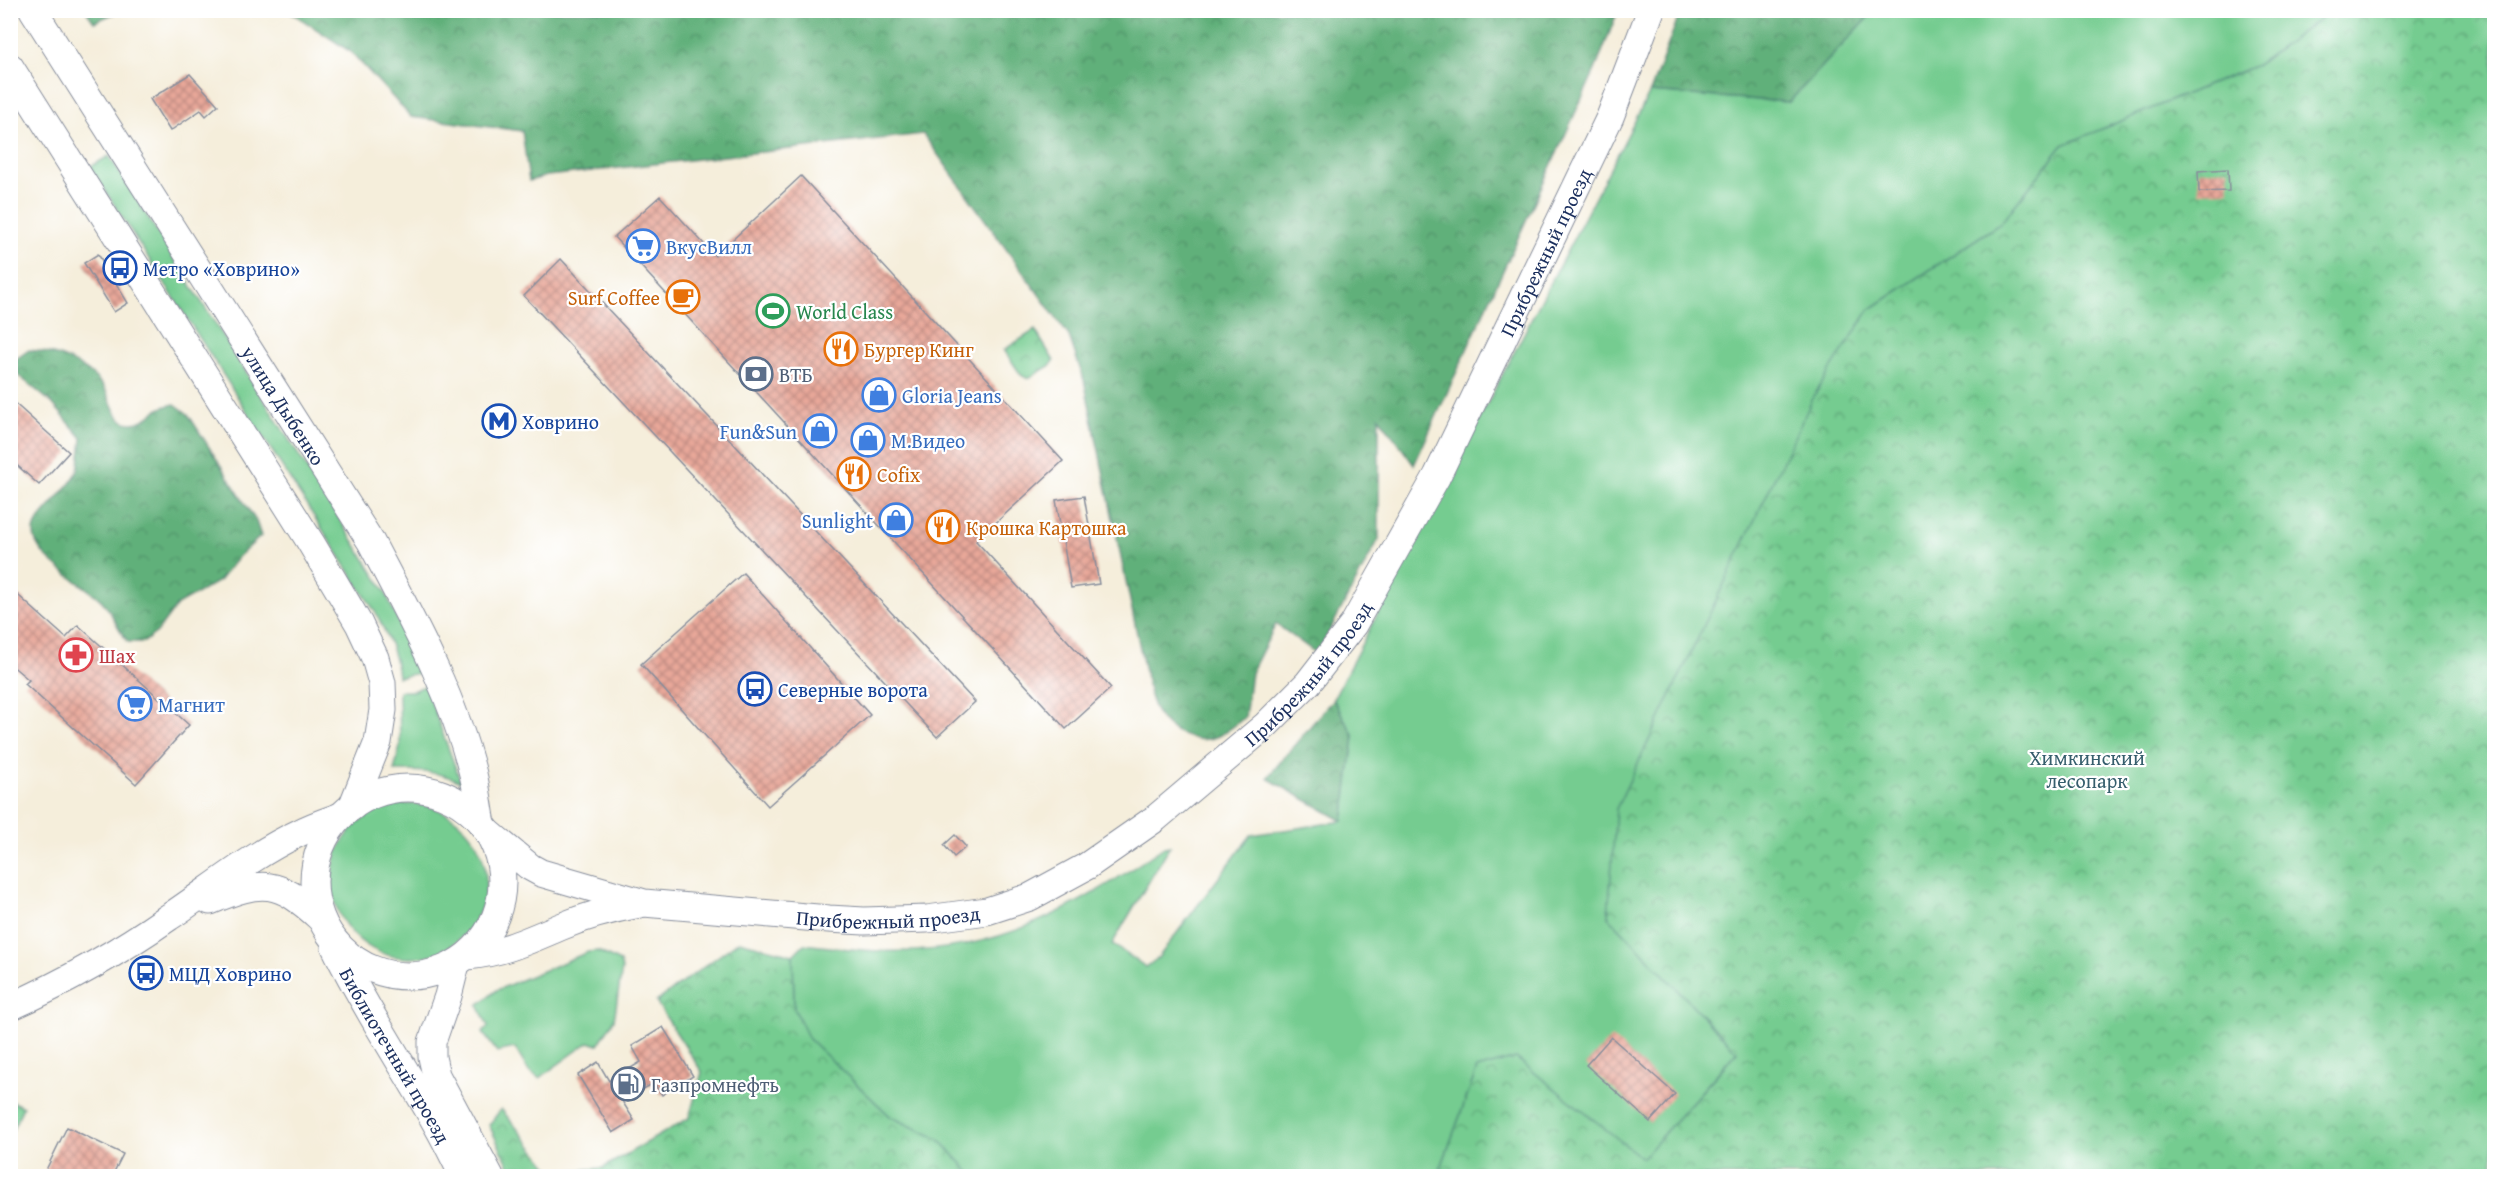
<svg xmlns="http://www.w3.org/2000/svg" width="2505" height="1187" font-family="'Gentium Book Plus',serif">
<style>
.grass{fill:#75cc90;stroke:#487e77;stroke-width:1.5}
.forest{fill:url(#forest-crowns);stroke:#3e706c;stroke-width:1.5}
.park{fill:url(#park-crowns);stroke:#487e77;stroke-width:1.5}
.building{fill:url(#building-cross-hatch)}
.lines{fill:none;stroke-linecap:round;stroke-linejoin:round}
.secondary-casing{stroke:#888e9c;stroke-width:29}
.secondary{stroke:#fff;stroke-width:27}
.labels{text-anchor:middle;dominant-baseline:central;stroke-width:4.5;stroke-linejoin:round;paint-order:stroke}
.shop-label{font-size:20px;fill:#366cbe;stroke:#fff;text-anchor:start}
.street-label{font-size:20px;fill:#1b2f5e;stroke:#fff}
.transit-label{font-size:20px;fill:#164399;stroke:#fff;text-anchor:start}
.food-label{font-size:20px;fill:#c56008;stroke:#fff;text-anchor:start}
.leisure-label{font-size:20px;fill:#27864d;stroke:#fff;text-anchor:start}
.service-label{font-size:20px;fill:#4e5e75;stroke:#fff;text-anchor:start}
.health-label{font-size:20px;fill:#be3a42;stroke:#fff;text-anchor:start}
.park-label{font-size:20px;fill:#365e6d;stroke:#fff}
</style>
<defs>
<pattern id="forest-crowns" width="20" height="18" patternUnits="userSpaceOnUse" patternTransform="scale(1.5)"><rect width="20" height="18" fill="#60b07a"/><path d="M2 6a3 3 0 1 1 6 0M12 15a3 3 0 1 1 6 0" fill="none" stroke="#4e9067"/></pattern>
<pattern id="park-crowns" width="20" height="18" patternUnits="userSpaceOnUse" patternTransform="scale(1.5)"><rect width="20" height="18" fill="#75cc90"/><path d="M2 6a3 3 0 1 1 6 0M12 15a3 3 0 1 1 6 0" fill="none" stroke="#5fa679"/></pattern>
<pattern id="building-cross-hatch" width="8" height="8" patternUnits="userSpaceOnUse" patternTransform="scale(1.5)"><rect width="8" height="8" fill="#e8a799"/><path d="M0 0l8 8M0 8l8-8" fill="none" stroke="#bb8880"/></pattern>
</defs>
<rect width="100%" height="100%" fill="#fff"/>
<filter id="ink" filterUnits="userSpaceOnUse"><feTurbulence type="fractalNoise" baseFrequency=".0167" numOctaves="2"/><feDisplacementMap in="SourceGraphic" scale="12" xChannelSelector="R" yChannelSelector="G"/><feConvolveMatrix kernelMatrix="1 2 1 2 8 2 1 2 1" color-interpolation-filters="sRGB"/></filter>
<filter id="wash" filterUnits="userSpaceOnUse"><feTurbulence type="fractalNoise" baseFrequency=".008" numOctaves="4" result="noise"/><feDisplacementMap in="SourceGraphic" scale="24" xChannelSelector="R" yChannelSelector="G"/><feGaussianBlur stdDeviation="1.35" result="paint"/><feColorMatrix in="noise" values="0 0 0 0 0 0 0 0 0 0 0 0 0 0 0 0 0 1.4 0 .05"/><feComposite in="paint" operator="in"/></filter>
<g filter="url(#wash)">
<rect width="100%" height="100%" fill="#f5eedb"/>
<path class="grass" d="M1874,11H2331L2257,65L2063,145L2001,223L1869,310L1608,916L1737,1051L1642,1159L1516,1058L1477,1069L1438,1176H973L939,1139L891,1117L808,1039L794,1008L793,955L804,944C829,947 855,950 881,951C995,956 1075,909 1164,847L1170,846L1112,944L1146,967L1158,958L1251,835L1343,821L1354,736L1333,699L1650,92L1789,102Z
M109,156L385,591L420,673L398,677C396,654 386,633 376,613L90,167Z
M425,686L461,782C439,771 419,771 394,771L400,746L399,691H412Z
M332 881a77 77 0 1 1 154 0a77 77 0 1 1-154 0Z
M598,951L620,962L622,969L614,1020L598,1045L589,1042L539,1078L528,1070L515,1048L497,1052L483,1033L488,1026L478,1005L497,990L588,952Z
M11,1101L23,1107L11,1133Z"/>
<path class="forest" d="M1681,10H1874V11L1789,102L1650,92Z
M86,11H120L94,22Z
M289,11H1618L1595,70L1414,465L1379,417V539L1317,654L1276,624L1251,673L1245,717C1237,723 1228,732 1218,736C1197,746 1168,732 1157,713C1154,708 1152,702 1150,696L1084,380L1069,336L923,134L547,176L529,181L522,131L411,117L351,52Z
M29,350C56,352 85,363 103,386C112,398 113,424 133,423C147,422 151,412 161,408C165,406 171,405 175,404L188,414L256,521L261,536L238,557L219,581L177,605L157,632L144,642H128C118,630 112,611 101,600C85,583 17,551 38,521C47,508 74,483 78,470C80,460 81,448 82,438L52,403L18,375L16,359Z
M1333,699L1354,736L1343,821L1267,778Z"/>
<path class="park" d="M2331,11H2494V1176H1438L1477,1069L1516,1058L1642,1158L1737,1052L1608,916L1616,809L1815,394L1869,310L2001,223L2063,145L2257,65Z
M1035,330L1054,361L1051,365L1028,379L1021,375L1004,350Z
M739,941L793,955L794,1008L809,1039L891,1117L939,1139L973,1176H514L489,1125L501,1109L553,1172L603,1168L689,1118L702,1072L656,1002Z"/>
<g id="blocks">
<path class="building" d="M190,74L218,105L206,116L201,110L170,131L150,99Z
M2228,169L2229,191L2199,192L2198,171Z
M801,176L1063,461L976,541L1111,688L1066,729L614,237L660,196L715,256Z
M98,254L128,303L114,312L84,263Z
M561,259L975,702L937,737L524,296Z
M10,399L69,452L39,485L10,459Z
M1084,496L1099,584L1071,588L1056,500Z
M743,573L870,715L768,806L641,664Z
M10,588L66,638L78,625L189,725L136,784L25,684L29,680L10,664Z
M955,835L966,847L954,857L944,845Z
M663,1027L693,1076L662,1095L654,1083L622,1101L634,1120L613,1133L578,1075L598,1062L609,1081L641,1062L632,1046Z
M1611,1037L1675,1094L1650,1122L1586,1065Z
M67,1127L123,1154L112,1176H43Z"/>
</g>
</g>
<g filter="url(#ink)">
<use href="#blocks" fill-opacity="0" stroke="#888e9c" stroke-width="1.5"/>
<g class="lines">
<g class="secondary-casing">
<g id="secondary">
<path id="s1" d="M33,10L371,542C410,617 452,691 473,774C477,790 479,807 482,824"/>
<path d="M10,67L311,543L359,624L375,658L382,683L383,710L378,742L352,807"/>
<circle cx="408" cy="882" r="94"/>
<path id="s2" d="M489,833L530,867L541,873L644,903L829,919L864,921L927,919L987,911L1030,897L1087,866L1156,818L1266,725L1308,683L1353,625L1437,476L1514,316L1610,117L1651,10"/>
<path d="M210,901C263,879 278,879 321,919"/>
<path id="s3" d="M335,947C373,1026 426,1096 463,1176"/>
<path d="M467,956C502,953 527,941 560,927C586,916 612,909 640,904"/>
<path d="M456,964L448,996L432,1042V1057L436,1075L490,1176"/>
<path d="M10,1007C66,982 119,952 169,917C211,889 252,855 299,833C312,826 327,821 341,816"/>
</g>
</g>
<use href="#secondary" class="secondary"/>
</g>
</g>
<defs>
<g id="supermarket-ring" transform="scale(1.725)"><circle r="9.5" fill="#fff" stroke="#3f7fe0" stroke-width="1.5"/><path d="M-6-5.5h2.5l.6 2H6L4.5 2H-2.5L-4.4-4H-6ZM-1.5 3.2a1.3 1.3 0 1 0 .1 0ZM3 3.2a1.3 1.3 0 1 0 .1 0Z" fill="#3f7fe0"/></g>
<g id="bus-ring" transform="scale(1.725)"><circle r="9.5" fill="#fff" stroke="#1a4fb4" stroke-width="1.5"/><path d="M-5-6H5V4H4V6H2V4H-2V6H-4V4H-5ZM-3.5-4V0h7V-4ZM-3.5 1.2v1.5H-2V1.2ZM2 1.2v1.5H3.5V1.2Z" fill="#1a4fb4"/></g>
<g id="cafe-ring" transform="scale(1.725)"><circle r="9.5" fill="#fff" stroke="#e8710a" stroke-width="1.5"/><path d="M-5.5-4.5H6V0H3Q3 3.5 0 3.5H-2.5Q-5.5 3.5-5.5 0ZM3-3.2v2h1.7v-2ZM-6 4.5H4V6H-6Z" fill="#e8710a"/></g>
<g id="stadium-ring" transform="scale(1.725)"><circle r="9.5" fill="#fff" stroke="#2e9e5b" stroke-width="1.5"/><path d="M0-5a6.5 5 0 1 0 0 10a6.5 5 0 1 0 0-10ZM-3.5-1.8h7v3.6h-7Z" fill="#2e9e5b"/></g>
<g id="restaurant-ring" transform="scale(1.725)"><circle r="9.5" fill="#fff" stroke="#e8710a" stroke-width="1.5"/><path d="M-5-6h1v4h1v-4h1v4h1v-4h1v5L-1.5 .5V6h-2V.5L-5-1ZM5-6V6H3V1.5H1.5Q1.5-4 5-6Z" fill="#e8710a"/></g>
<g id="bank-ring" transform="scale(1.725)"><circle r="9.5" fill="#fff" stroke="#5c6f8a" stroke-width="1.5"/><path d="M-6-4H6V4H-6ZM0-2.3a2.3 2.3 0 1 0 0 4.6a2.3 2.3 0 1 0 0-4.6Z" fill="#5c6f8a"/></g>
<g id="shop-ring" transform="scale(1.725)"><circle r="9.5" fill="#fff" stroke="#3f7fe0" stroke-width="1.5"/><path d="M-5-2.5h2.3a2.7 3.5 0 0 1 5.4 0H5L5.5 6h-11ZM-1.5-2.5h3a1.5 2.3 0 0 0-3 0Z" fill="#3f7fe0"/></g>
<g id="metro-ring" transform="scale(1.725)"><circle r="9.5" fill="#fff" stroke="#1a4fb4" stroke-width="1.5"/><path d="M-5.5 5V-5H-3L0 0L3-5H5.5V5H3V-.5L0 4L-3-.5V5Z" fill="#1a4fb4"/></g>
<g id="pharmacy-ring" transform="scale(1.725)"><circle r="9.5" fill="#fff" stroke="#e0444e" stroke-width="1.5"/><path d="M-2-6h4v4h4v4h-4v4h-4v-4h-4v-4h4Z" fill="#e0444e"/></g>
<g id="fuel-ring" transform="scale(1.725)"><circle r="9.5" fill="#fff" stroke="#5c6f8a" stroke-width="1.5"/><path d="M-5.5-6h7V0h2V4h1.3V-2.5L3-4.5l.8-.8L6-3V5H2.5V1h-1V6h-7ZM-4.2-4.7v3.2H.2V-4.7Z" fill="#5c6f8a"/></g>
</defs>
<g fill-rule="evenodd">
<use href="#supermarket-ring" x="643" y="246"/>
<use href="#bus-ring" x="120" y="268"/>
<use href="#cafe-ring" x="683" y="297"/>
<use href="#stadium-ring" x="773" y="311"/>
<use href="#restaurant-ring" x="841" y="349"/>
<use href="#bank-ring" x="756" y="374"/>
<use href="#shop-ring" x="879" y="395"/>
<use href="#metro-ring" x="499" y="421"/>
<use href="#shop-ring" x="820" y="431"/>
<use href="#shop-ring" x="868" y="440"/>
<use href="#restaurant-ring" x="854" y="474"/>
<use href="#shop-ring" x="896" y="520"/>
<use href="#restaurant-ring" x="943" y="527"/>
<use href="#pharmacy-ring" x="76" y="655"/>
<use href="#bus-ring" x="755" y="689"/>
<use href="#supermarket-ring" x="135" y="704"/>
<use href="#bus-ring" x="146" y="973"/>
<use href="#fuel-ring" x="628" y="1084"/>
</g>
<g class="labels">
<g class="shop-label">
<text x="666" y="246">ВкусВилл</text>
<text x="902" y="395">Gloria Jeans</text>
<text x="797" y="431" text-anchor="end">Fun&amp;Sun</text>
<text x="891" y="440">М.Видео</text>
<text x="873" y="520" text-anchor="end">Sunlight</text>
<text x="158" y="704">Магнит</text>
</g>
<g class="street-label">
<text stroke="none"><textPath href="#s2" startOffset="1408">Прибрежный проезд</textPath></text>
<text stroke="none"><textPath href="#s1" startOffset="468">улица Дыбенко</textPath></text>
<text stroke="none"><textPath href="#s2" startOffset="922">Прибрежный проезд</textPath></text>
<text stroke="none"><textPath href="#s2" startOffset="418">Прибрежный проезд</textPath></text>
<text stroke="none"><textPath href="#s3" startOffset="124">Библиотечный проезд</textPath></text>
</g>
<g class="transit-label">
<text x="143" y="268">Метро «Ховрино»</text>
<text x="522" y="421">Ховрино</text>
<text x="778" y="689">Северные ворота</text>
<text x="169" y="973">МЦД Ховрино</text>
</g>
<g class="food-label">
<text x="660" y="297" text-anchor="end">Surf Coffee</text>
<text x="864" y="349">Бургер Кинг</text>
<text x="877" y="474">Cofix</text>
<text x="966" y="527">Крошка Картошка</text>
</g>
<g class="leisure-label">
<text x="796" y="311">World Class</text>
</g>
<g class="service-label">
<text x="779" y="374">ВТБ</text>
<text x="651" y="1084">Газпромнефть</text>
</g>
<g class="health-label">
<text x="99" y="655">Шах</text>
</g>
<g class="park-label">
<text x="2087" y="757">Химкинский<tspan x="2087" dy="23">лесопарк</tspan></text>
</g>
</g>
<rect width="2505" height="1187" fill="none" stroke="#fff" stroke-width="36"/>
</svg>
